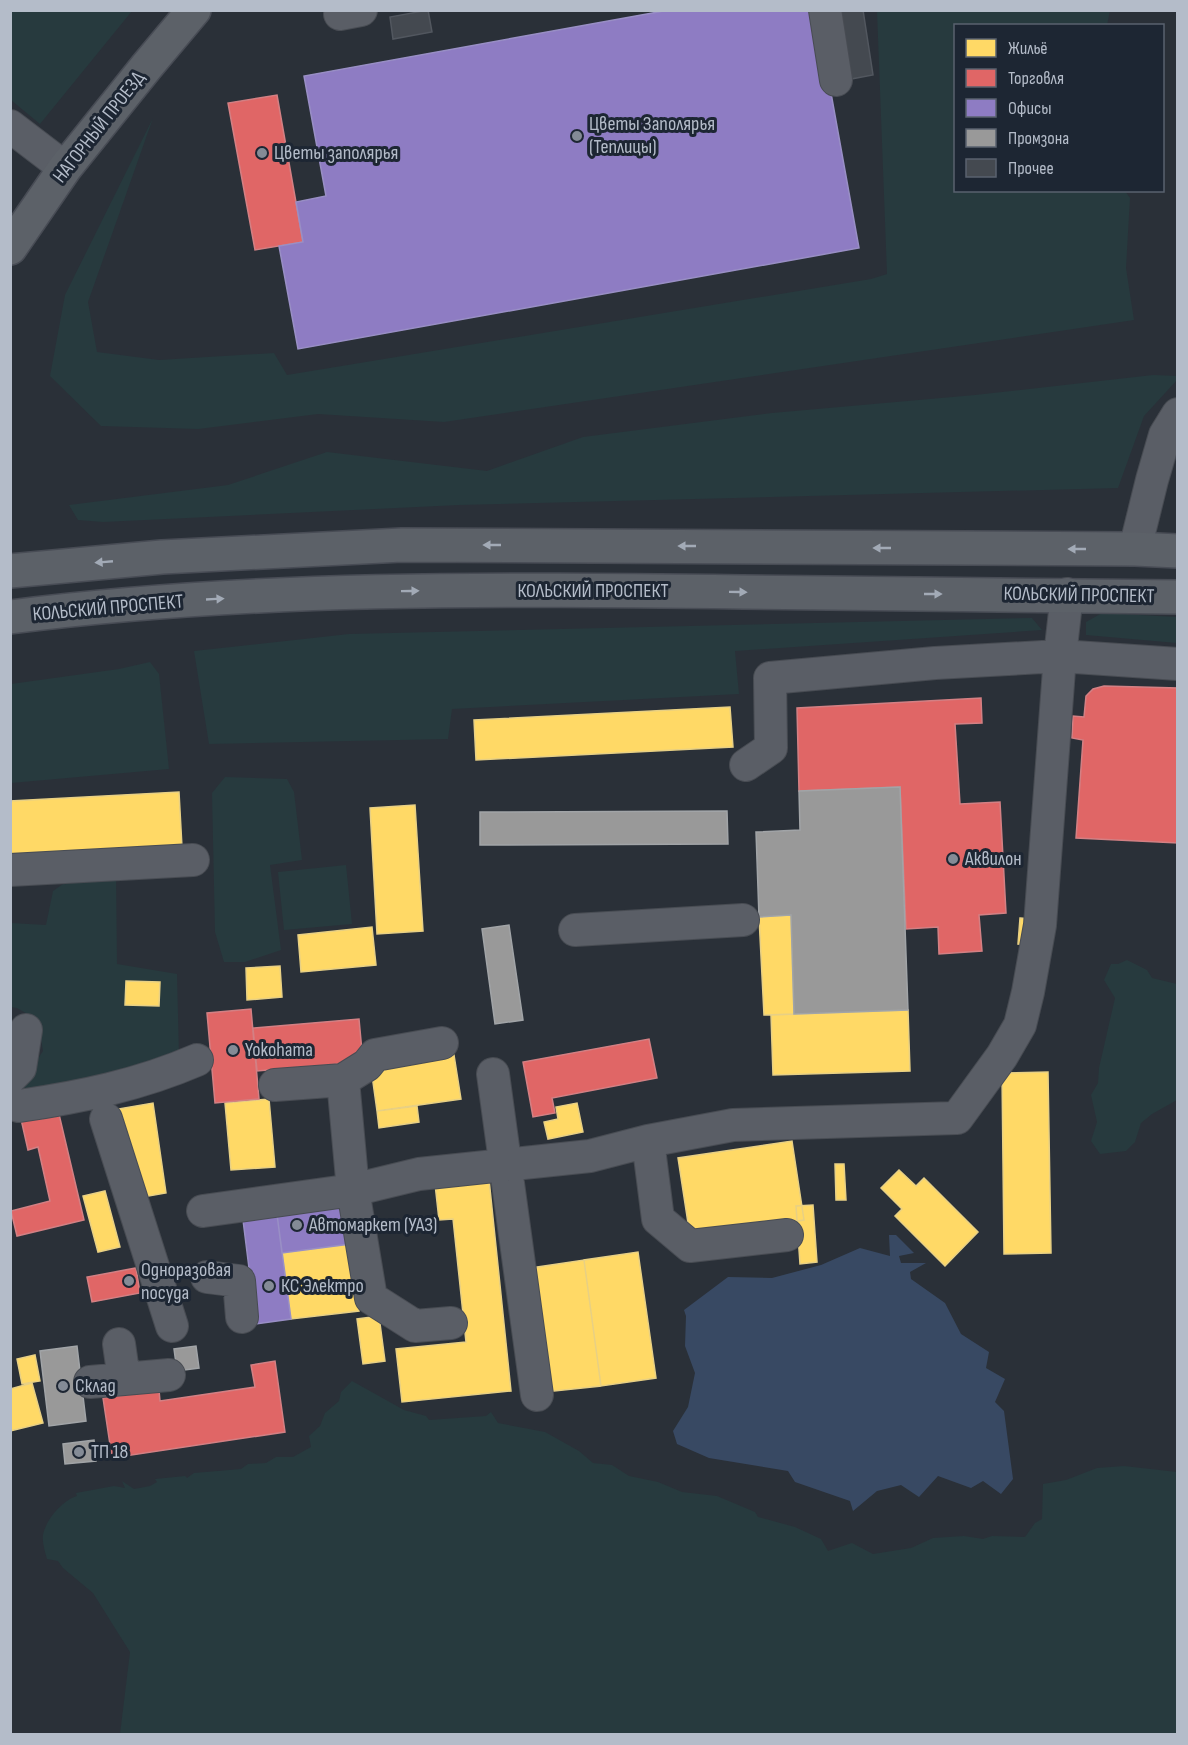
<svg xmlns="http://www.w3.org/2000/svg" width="1188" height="1745" font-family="'Sofia Sans Condensed',sans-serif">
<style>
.green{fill:#273a3e}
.water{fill:#384963}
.homes{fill:#ffd966;stroke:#e8d084;stroke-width:1.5}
.shops{fill:#e06666;stroke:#d38084;stroke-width:1.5}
.offices{fill:#8e7cc3;stroke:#998fc5;stroke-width:1.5}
.industry{fill:#999;stroke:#a1a4a7;stroke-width:1.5}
.building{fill:#444950;stroke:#52575f;stroke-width:1.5}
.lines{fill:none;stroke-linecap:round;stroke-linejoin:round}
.minor-casing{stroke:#484c53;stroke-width:34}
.major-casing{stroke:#484c55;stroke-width:36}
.minor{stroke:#5a5e66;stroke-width:32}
.major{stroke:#5c6168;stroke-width:33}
.oneway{fill:#a2aab6}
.poi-dot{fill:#848b96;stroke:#1d2633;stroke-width:2}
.labels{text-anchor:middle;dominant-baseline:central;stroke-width:6;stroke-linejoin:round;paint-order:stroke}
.poi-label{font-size:20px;fill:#b4bcc9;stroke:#1d2633;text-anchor:start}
.street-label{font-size:20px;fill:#b4bcc9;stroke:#1d2633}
</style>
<rect width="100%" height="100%" fill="#2a3038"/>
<path class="green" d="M10,11L11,10L132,11L40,124L11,100Z
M877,11H1110L1107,25L956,26V190L1125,191L1130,198L1126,268L1134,320L444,422L318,414L198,429L101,426L50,376L65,295L153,118L88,302L97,352L159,360L274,353L287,375L871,279L887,274Z
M1153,375L1177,376V380L1144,416L1118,488L459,505L103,522L78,520L69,505L228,485L327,452L487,471L583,437L772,413L975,395Z
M1102,613L1177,617V643L1086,635V622Z
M1032,618L1042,630L735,651L739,694L452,709L448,739L209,744L194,651L349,634Z
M150,662L159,674L169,769L11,783V684L119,669Z
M225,777L287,779L294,792L302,860L270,865L281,950L245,962H224L215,932L212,793Z
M346,865L352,924L284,930L278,872Z
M116,873L117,964L177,974L179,1055L139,1074L16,1091L43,1051L38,1020L17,1008L11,1007V923L46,925L53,891L73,877Z
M1127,960L1147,970L1152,978L1177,984V1100L1152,1114L1141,1123L1135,1142L1126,1151L1100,1154L1091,1141L1097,1122L1091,1095L1098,1083L1099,1068L1115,998L1104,980L1111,964H1118Z
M352,1381L404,1410L426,1416L429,1420L486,1416L491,1412L498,1423L545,1432L579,1451L593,1463L612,1465L629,1476L658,1482L682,1492L717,1496L755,1512L758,1517L795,1527L821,1539L828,1551L852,1543L873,1554L911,1548L933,1538L964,1536L983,1539L992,1536L1025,1537L1035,1523L1042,1519L1043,1484L1066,1480L1097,1468L1124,1466L1177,1472V1734H120L130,1652L93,1593L63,1568L58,1561L47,1559C45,1552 42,1542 43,1535C46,1519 63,1500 77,1496L76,1493L114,1486L125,1488L122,1481L134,1489L150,1486L157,1482L155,1479L185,1476L187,1478L194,1473L241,1469L248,1464L266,1463L276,1457H293L311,1447L309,1436L320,1426L325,1413L339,1401L341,1392Z"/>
<path class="water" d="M889,1235H896L914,1253L899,1256L901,1263H926L910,1272L911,1279L945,1303L961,1334L989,1352L986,1368L1005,1379L995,1402L1004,1411L1013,1479L1001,1494L983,1481L971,1488L938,1476L919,1497L901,1485L877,1491L853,1511L850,1501L795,1482L788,1471L709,1458L677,1444L673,1431L688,1407L695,1373L685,1346L686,1316L684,1310L728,1277L772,1278L821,1265L860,1248L890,1256Z"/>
<path class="homes" d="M730,707L733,747L476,760L474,720Z
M179,792L182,847L10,857V801Z
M415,805L423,931L377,934L370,808Z
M791,915L794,1014L764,1015L759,917Z
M1020,918L1032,919L1030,945L1018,944Z
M372,927L376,965L301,972L298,935Z
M280,966L282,997L247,1000L246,968Z
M126,981L160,982L159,1006L125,1005Z
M908,1010L910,1071L773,1075L771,1015Z
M454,1055L461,1099L377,1111L371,1068Z
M1048,1072L1051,1253L1004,1254L1002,1073Z
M269,1099L275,1167L231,1170L225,1103Z
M153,1103L166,1193L132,1199L118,1109Z
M577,1103L583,1132L548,1139L544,1122L558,1119L556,1107Z
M417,1106L419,1122L379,1128L377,1111Z
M792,1141L804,1220L690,1236L678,1158Z
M835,1164H844L846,1200H836Z
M899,1170L916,1186L924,1178L978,1232L945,1266L895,1216L902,1209L881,1188Z
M489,1179L511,1391L402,1402L396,1349L466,1342L453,1219L439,1220L435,1184Z
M105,1191L120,1247L98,1252L83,1196Z
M813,1205L817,1262L800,1264L796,1206Z
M350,1244L359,1311L291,1319L282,1253Z
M638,1252L656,1378L601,1386L584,1260Z
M584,1260L601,1386L545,1392L531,1268Z
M379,1316L385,1361L363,1364L357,1319Z
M35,1355L40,1381L22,1384L17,1359Z
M32,1383L43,1423L10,1431V1389Z"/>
<path class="shops" d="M277,95L303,242L255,250L228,103Z
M1104,686L1178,688V843L1076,838L1083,740L1072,738L1073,716L1084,717L1086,696L1093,689Z
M981,698L982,723L955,724L960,804L1000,802L1006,913L979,915L982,951L939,954L938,927L906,929L900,787L799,791L797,708Z
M251,1009L259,1099L215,1103L207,1013Z
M359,1019L363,1062L257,1071L253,1028Z
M649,1039L657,1078L552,1098L555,1113L533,1117L523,1062Z
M58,1110L84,1220L17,1236L11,1211L50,1201L38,1147L28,1150L21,1119Z
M136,1268L140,1293L92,1302L87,1277Z
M275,1361L285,1432L112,1458L103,1398L159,1390L160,1401L255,1387L251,1365Z"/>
<path class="offices" d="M669,10H816L859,248L298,349L279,246L303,242L296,202L326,196L304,76Z
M344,1198L350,1244L282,1253L276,1207Z
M276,1207L291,1319L256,1324L242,1212Z"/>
<path class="industry" d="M900,787L908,1010L794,1014L791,915L759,917L756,832L800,830L799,791Z
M727,811L728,844L480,845V812Z
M509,925L523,1020L495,1024L482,929Z
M77,1346L86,1421L49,1426L40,1351Z
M196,1346L199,1368L177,1371L174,1349Z
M94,1440L96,1461L65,1464L63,1444Z"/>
<path class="building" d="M428,10L432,32L393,39L390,17Z
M840,10H863L873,75L851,79Z"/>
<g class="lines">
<g class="minor-casing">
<path id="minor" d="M825,10L836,80
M340,14L361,10
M10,126L65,168
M1135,549L1152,480L1165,435L1178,414
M746,765L771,748L770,678L935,663L1060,656L1067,594
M10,870L193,860
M575,930L743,920
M493,1074L537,1395
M10,1078L20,1068L26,1030
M343,1080L353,1190L371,1298L415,1326L451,1323
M275,1085L343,1080L367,1065L375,1055L442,1043
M10,1103L19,1106C81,1097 139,1085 197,1060
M106,1119L172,1326
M648,1141L658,1219L690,1246L787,1235
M203,1211L353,1190L419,1174L590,1156L648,1141L733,1125L957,1118L1002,1056L1020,1025L1028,992L1040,925L1060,656L1178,664
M207,1277L239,1281L242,1317
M124,1379L169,1375
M90,1382L124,1379L119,1344"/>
</g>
<g class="major-casing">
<path id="major" d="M10,248L65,168L147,66L194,10
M10,571L162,557L402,545L1135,549L1178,551
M10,617C253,586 499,589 743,592C888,595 1033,594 1178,597"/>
</g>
<use href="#minor" class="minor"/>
<use href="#major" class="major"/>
</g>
<defs><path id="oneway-solid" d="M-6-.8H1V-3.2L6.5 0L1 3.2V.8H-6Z" transform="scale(1.5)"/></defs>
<g class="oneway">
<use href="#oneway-solid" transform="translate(492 545) rotate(-180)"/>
<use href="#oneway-solid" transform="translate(687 546) rotate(-180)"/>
<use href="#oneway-solid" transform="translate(882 548) rotate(-180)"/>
<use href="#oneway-solid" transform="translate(1077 549) rotate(-180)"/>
<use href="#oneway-solid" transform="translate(104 562) rotate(175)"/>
<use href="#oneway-solid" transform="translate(410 591) rotate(-1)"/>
<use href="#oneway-solid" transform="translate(738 592) rotate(1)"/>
<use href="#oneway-solid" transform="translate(933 594)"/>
<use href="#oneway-solid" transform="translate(215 599) rotate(-3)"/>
</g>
<g class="poi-dot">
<circle cx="577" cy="136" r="6"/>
<circle cx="262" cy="153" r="6"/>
<circle cx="953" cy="859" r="6"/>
<circle cx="233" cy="1050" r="6"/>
<circle cx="297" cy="1225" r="6"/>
<circle cx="129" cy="1281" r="6"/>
<circle cx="269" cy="1286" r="6"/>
<circle cx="63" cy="1386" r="6"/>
<circle cx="79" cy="1452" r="6"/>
</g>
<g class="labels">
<g class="poi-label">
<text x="589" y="124">Цветы Заполярья<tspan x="589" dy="23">(Теплицы)</tspan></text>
<text x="274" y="153">Цветы заполярья</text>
<text x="965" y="859">Аквилон</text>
<text x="245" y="1050">Yokohama</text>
<text x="309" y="1225">Автомаркет (УАЗ)</text>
<text x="141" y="1270">Одноразовая<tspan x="141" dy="23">посуда</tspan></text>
<text x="281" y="1286">КС Электро</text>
<text x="75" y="1386">Склад</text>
<text x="91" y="1452">ТП 18</text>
</g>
<g class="street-label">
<text transform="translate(99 127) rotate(-52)">НАГОРНЫЙ ПРОЕЗД</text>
<text x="593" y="591">КОЛЬСКИЙ ПРОСПЕКТ</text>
<text transform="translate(1079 595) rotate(1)">КОЛЬСКИЙ ПРОСПЕКТ</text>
<text transform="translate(108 608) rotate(-5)">КОЛЬСКИЙ ПРОСПЕКТ</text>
</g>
</g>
<rect width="1188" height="1745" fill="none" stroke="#b4bcc9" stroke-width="24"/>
<rect x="954" y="24" width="210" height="168" fill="#1d2633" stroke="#59626f" stroke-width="1.5"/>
<rect x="966" y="39" width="30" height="18" fill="#ffd966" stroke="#59626f" stroke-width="1.5"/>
<text x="1008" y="54" font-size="18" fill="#b4bcc9">Жильё</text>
<rect x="966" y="69" width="30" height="18" fill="#e06666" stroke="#59626f" stroke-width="1.5"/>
<text x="1008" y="84" font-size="18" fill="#b4bcc9">Торговля</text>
<rect x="966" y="99" width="30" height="18" fill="#8e7cc3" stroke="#59626f" stroke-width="1.5"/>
<text x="1008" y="114" font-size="18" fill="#b4bcc9">Офисы</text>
<rect x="966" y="129" width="30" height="18" fill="#999999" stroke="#59626f" stroke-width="1.5"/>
<text x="1008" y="144" font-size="18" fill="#b4bcc9">Промзона</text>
<rect x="966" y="159" width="30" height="18" fill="#444950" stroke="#59626f" stroke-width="1.5"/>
<text x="1008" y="174" font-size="18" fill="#b4bcc9">Прочее</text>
</svg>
